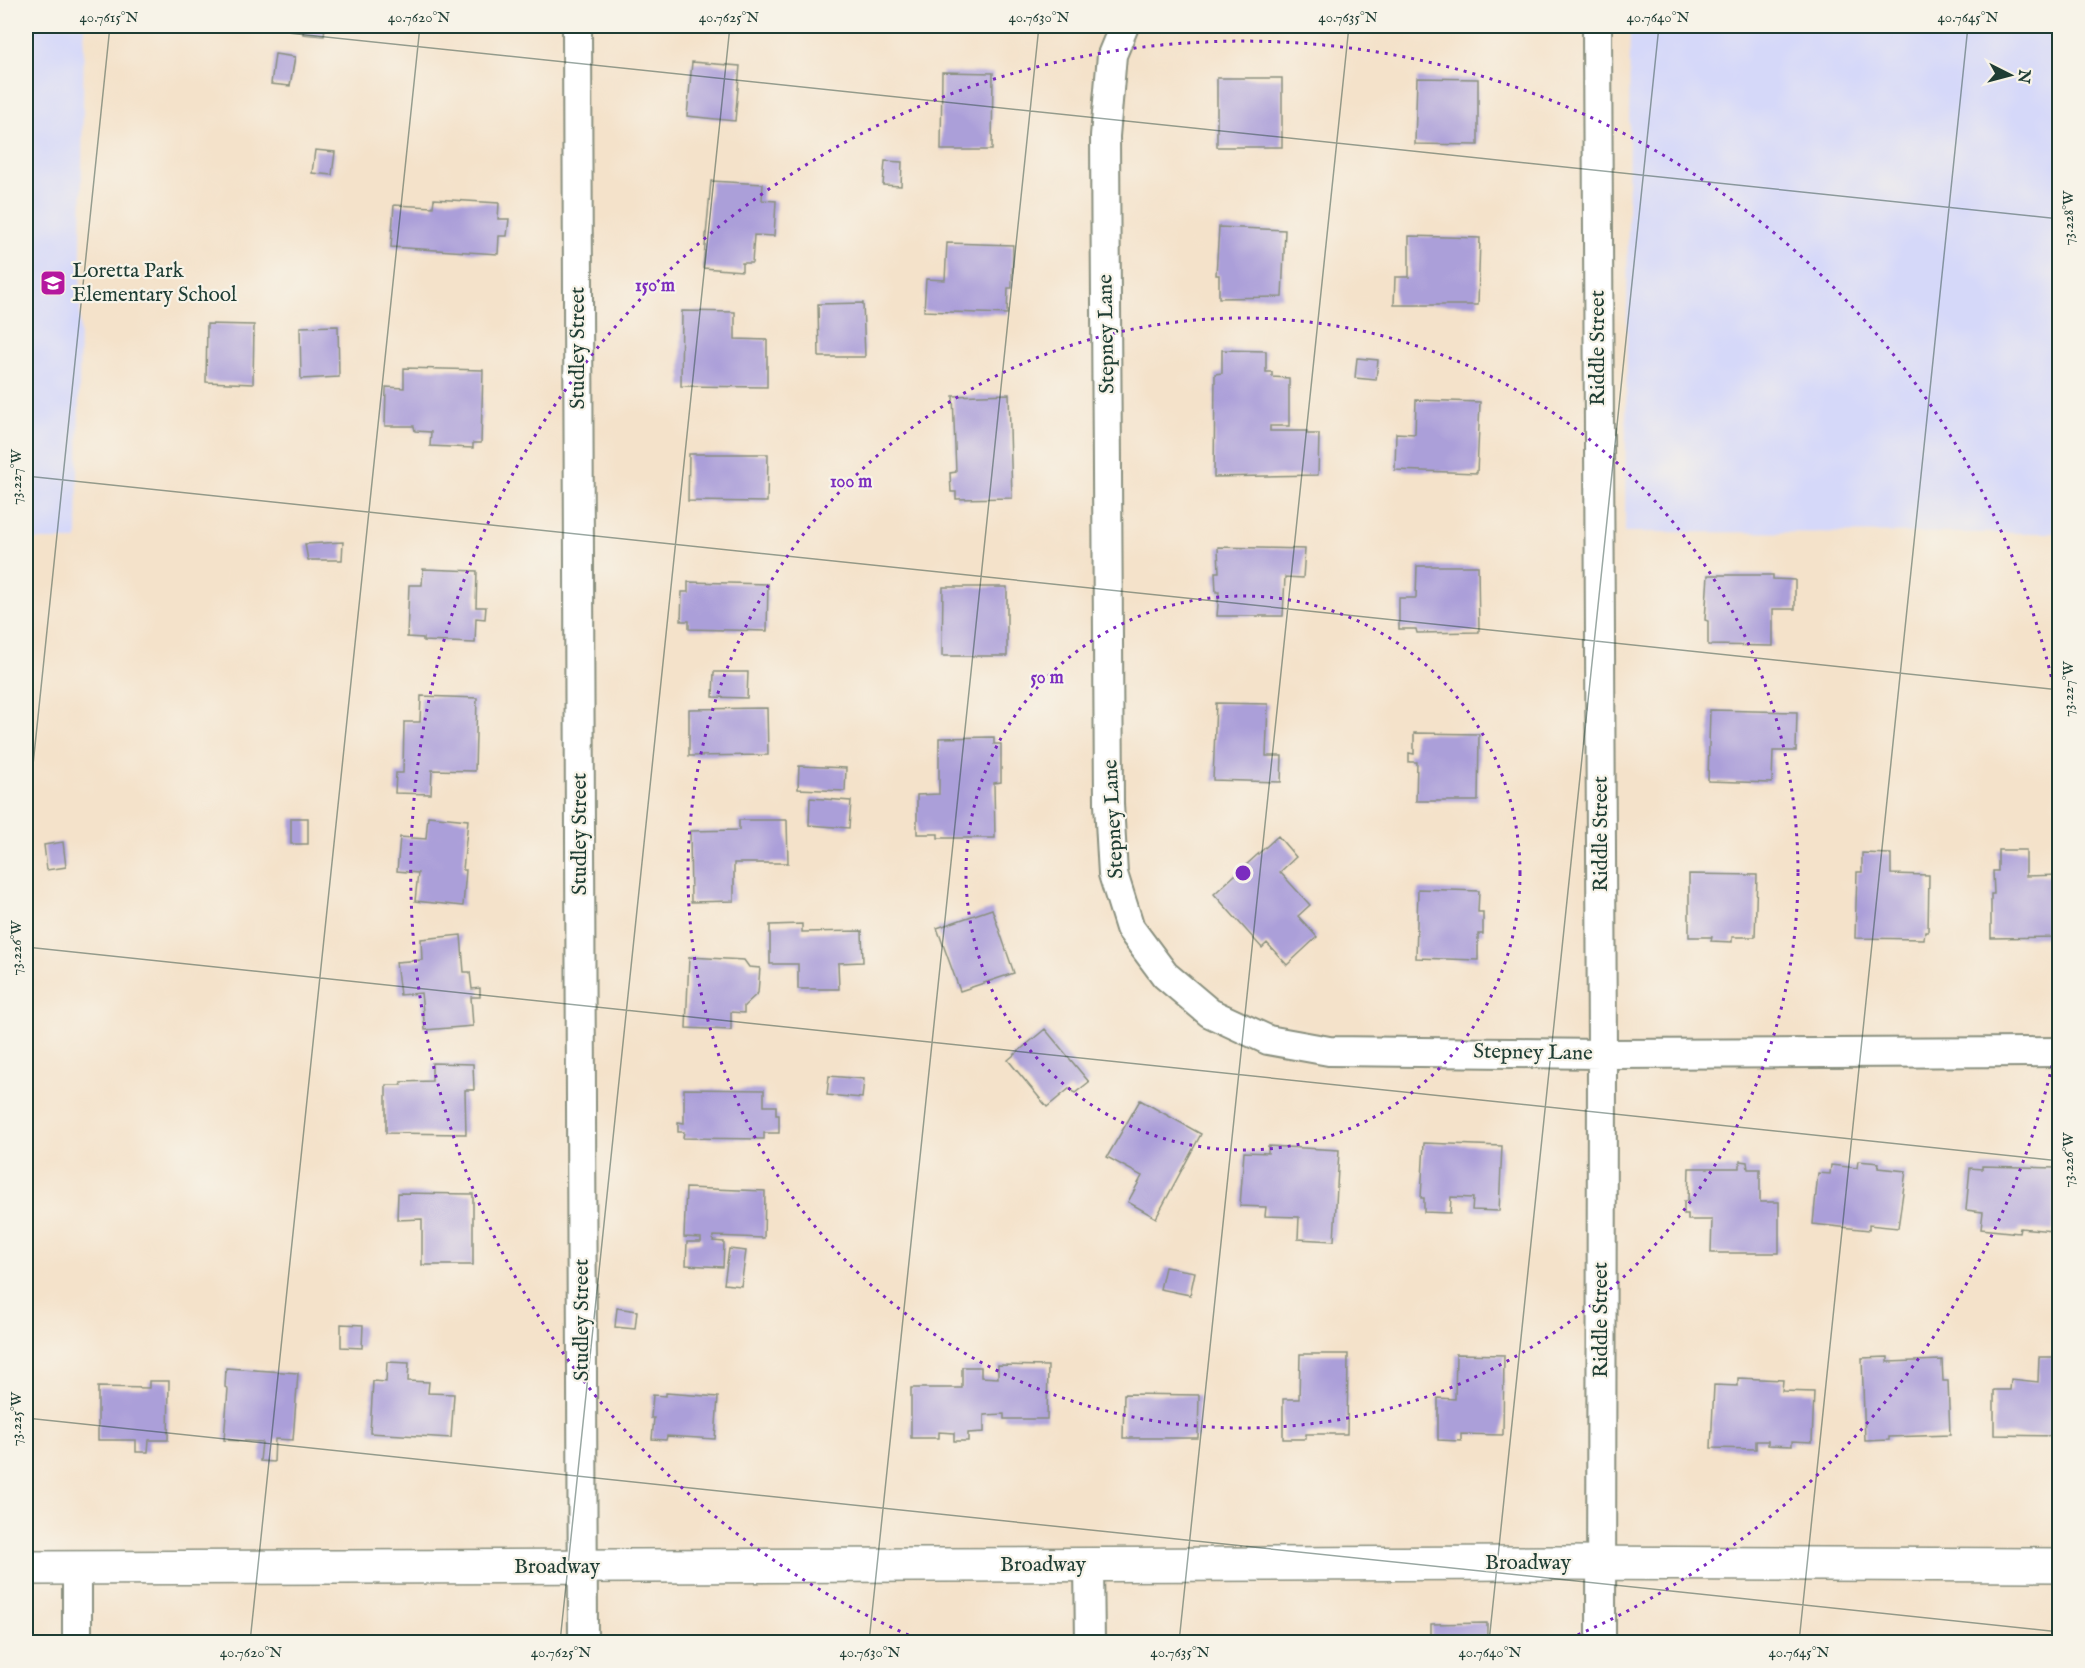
<svg xmlns="http://www.w3.org/2000/svg" width="2085" height="1668" font-family="'IM FELL English',serif">
<style>
.built{fill:#d5d8f9}
.building{fill:#ab9fd9}
.lines{fill:none;stroke-linecap:round;stroke-linejoin:round}
.minor-casing{stroke:#8a907f;stroke-width:32}
.tertiary-casing{stroke:#8a907f;stroke-width:36}
.minor{stroke:#fff;stroke-width:28}
.tertiary{stroke:#fff;stroke-width:33}
.ticks{fill:none;stroke:#1f3d34;stroke-width:1.5;stroke-opacity:0.45}
.ring{fill:none;stroke:#7b2cbf;stroke-width:3;stroke-dasharray:3 6}
.labels{text-anchor:middle;dominant-baseline:central;stroke-width:4.5;stroke-linejoin:round;paint-order:stroke}
.poi-label{font-size:21px;fill:#1f3d34;stroke:#f7f3e8;text-anchor:start}
.street-label{font-size:21px;fill:#1f3d34;stroke:#f7f3e8}
.centre{fill:#7b2cbf;stroke:#f7f3e8;stroke-width:3}
.ring-label{font-size:18px;text-anchor:middle;font-weight:bold;fill:#7b2cbf;stroke:#f7f3e8;stroke-width:4.5;stroke-linejoin:round;paint-order:stroke}
.neatline{fill:none;stroke:#1f3d34;stroke-width:2}
.ticks-label{font-size:15px;text-anchor:middle;fill:#1f3d34}
</style>
<rect width="100%" height="100%" fill="#f7f3e8"/>
<filter id="ink" filterUnits="userSpaceOnUse"><feTurbulence type="fractalNoise" baseFrequency=".0167" numOctaves="2"/><feDisplacementMap in="SourceGraphic" scale="12" xChannelSelector="R" yChannelSelector="G"/><feConvolveMatrix kernelMatrix="1 2 1 2 8 2 1 2 1" color-interpolation-filters="sRGB"/></filter>
<filter id="wash" filterUnits="userSpaceOnUse"><feTurbulence type="fractalNoise" baseFrequency=".008" numOctaves="4" result="noise"/><feDisplacementMap in="SourceGraphic" scale="24" xChannelSelector="R" yChannelSelector="G"/><feGaussianBlur stdDeviation="1.35" result="paint"/><feColorMatrix in="noise" values="0 0 0 0 0 0 0 0 0 0 0 0 0 0 0 0 0 1.4 0 .05"/><feComposite in="paint" operator="in"/></filter>
<g filter="url(#wash)">
<rect width="100%" height="100%" fill="#f4e2ca"/>
<path class="built" d="M26,26H84L77,540H26Z
M1630,26H2059V533L1625,532Z"/>
<g id="blocks">
<path class="building" d="M304,26H325L324,36L303,34Z
M707,26H738V31H707Z
M275,54L295,57L290,86L271,84Z
M692,62L740,66L735,121L687,116Z
M942,72L993,73L992,150H941Z
M1217,78H1282V147H1217Z
M1417,78L1478,79V145L1415,144Z
M315,150L335,152L332,175L312,173Z
M885,161L902,162L901,186L883,185Z
M711,181L763,184L762,200L776,201L774,236L754,235L752,263H742V271L703,268Z
M434,199L499,203L498,219H509L507,236H499L498,254L391,247L394,205L433,207Z
M1219,227L1285,230L1282,297L1219,298V275H1216Z
M1409,236L1480,238L1478,305H1394L1395,277H1409Z
M947,243L1013,245L1012,288H1008L1007,314L924,311L926,279L945,280Z
M863,303L865,357H819L818,304Z
M682,311L735,312V339L767,340V387L681,386Z
M207,324L254,325L253,384L206,382Z
M338,326L339,377L301,379L300,327Z
M1222,350L1266,351V372H1272V377L1289,378V426H1270V431H1307V434H1319L1318,475L1214,477L1215,374L1222,373Z
M1357,358L1378,360L1376,380L1355,378Z
M404,368L483,370L481,443H473V448L430,446L431,432L415,431L414,426H385L386,387L404,388Z
M1009,394L1012,498L956,499V492H951L950,473L956,472L953,396Z
M1416,400L1480,402L1477,473L1395,470L1396,433L1415,434Z
M689,454H768L767,502L688,501Z
M343,542L342,560H308L305,544Z
M1218,547L1305,549L1303,578L1285,577L1283,616H1217L1219,592H1216L1215,572H1219Z
M1417,566H1478L1479,632L1417,633L1416,629H1399V598H1416Z
M423,569L477,571L476,607H486L485,619L476,618L475,643L423,641V638L407,637L409,585H422Z
M1708,575H1773V579L1795,580V609H1773V646L1708,645V621L1705,620Z
M688,582L768,584L767,631L689,629V621H681L682,592H688Z
M943,587H1007V656H942Z
M714,672H748L747,698L713,697Z
M421,696L477,698L475,771L432,770L431,794L395,793L396,773H403L404,722H420Z
M1216,703L1268,704L1266,756H1282L1281,782L1213,780Z
M767,708L768,755L689,756V709Z
M1710,710L1797,712L1796,751H1773L1772,783L1708,781Z
M1414,733L1479,734L1478,801H1416L1417,762H1409V753L1414,754Z
M994,737V744H1001V782L994,783L995,838H938V834H917V795L939,794V738Z
M799,766L846,768L845,791L798,789Z
M810,798L851,801L849,828L809,825Z
M428,816L468,820L463,870H466L463,906L415,901L418,873L397,871L400,837L426,839Z
M291,818H308V844H291Z
M739,820H787L788,863H734V901L691,902L690,831L739,830Z
M1278,836L1296,857L1280,872L1310,905L1298,916L1317,937L1287,965L1267,943L1262,948L1214,894Z
M63,842L66,867L47,870L44,845Z
M1998,850H2026V876L2060,875V937L1991,938V894H1994L1993,871H1998Z
M1862,853L1891,854V874L1929,875L1928,932H1925L1924,939L1855,938L1857,872H1862Z
M1689,874L1757,875L1755,937H1732V942L1711,941L1712,937H1689Z
M1418,889L1479,891L1478,912H1483V934H1478V960L1416,958Z
M992,909L1014,973L960,991L937,928Z
M802,924V932L862,931L863,962L838,963L839,989H798V964H770V925Z
M461,935L464,972H470L472,989L480,988V997H471L473,1026L425,1030L421,993L400,995L396,962L422,960L421,939Z
M689,957L744,960L749,967L760,968L758,993L744,1006V1013L731,1012V1030L686,1028Z
M1045,1029L1089,1082L1075,1093L1070,1088L1047,1107L1008,1060Z
M432,1063L473,1064L474,1090H465L466,1134L386,1133V1085H402L401,1082L432,1081Z
M829,1076L864,1079L862,1098L827,1095Z
M684,1089L764,1090V1106H776V1115H779V1133H764V1139L683,1138L684,1132H678V1122L684,1123Z
M1140,1100L1201,1134L1156,1218L1128,1202L1142,1176L1107,1157Z
M1424,1143L1502,1146L1499,1211L1472,1210L1473,1198L1451,1197L1450,1213L1424,1212V1198H1421Z
M1268,1146L1339,1150L1334,1241L1298,1239L1299,1217L1265,1216L1266,1207L1240,1206L1244,1152L1268,1153Z
M1740,1161L1747,1162L1748,1169H1760V1202H1779V1253H1711L1712,1220H1688V1214H1684V1201H1688L1689,1168H1740Z
M1858,1161L1879,1163L1878,1168L1906,1171L1898,1228L1869,1225V1230L1813,1224L1818,1173L1830,1174L1831,1165L1857,1168Z
M1982,1166L2056,1168L2053,1231L2020,1228L2019,1233L1981,1229L1983,1212L1966,1210L1970,1168L1982,1169Z
M686,1188L765,1191L764,1238L714,1236L713,1241L724,1242L723,1267L686,1265L687,1242H701V1238L684,1237Z
M398,1193L473,1194V1265H422V1219L397,1220Z
M729,1249L746,1251L741,1286L724,1284Z
M1165,1267L1195,1272L1190,1295L1160,1289Z
M617,1308L637,1311L635,1329L615,1327Z
M341,1324L363,1325L362,1348L341,1347Z
M1300,1354H1348L1347,1434H1306V1439H1283V1399H1299Z
M1456,1354L1504,1355L1503,1435L1461,1434V1441L1438,1440V1398L1455,1399Z
M1888,1357V1362L1942,1360L1943,1381H1948L1950,1435L1889,1437V1440L1865,1441L1862,1358Z
M2039,1357H2060V1436L1994,1435V1390H2010L2011,1379L2038,1382Z
M387,1362L409,1363L408,1381L429,1382L428,1393L454,1394L451,1438L370,1433L373,1381L386,1382Z
M998,1365L1048,1366L1047,1419H1004V1414L984,1415V1432L968,1433V1441H954V1433L939,1432V1438H911V1388H962V1367H981V1377L998,1378Z
M226,1368L298,1373L293,1440L275,1439L274,1462L260,1461L262,1442L224,1440L228,1389L225,1387Z
M1738,1378L1783,1380L1782,1391L1814,1392L1812,1442L1792,1441V1446L1768,1445V1441H1756V1449L1711,1448L1714,1385L1738,1386Z
M149,1381H169L168,1440H149L148,1452H136V1440H98V1387L149,1388Z
M666,1393L718,1397L715,1439L667,1436L666,1440L652,1439L654,1418H651L653,1395L666,1396Z
M1124,1394L1199,1395L1198,1438H1123Z
M1487,1623V1635H1489V1642H1431V1624Z"/>
</g>
</g>
<g filter="url(#ink)">
<use href="#blocks" fill-opacity="0" stroke="#8a907f" stroke-width="1.5"/>
<g class="lines">
<g class="minor-casing">
<path id="minor" d="M577,26L583,1642
M1124,26L1112,55L1105,136L1109,804L1113,874L1130,928L1165,975L1210,1013L1268,1040L1329,1051L1602,1054L2060,1052
M1597,26L1602,1054L1601,1642
M1089,1565L1090,1642
M77,1642V1568"/>
</g>
<g class="tertiary-casing">
<path id="tertiary" d="M26,1568L1557,1563L2060,1565"/>
</g>
<use href="#minor" class="minor"/>
<use href="#tertiary" class="tertiary"/>
</g>
</g>
<path class="ticks" d="M221,26L2060,219M26,476L2060,690M26,832L110,26M26,947L2060,1161M26,1418L2060,1632M250,1642L420,26M560,1642L730,26M869,1642L1039,26M1179,1642L1349,26M1489,1642L1659,26M1799,1642L1968,26"/>
<g class="ring">
<circle cx="1243" cy="873" r="277"/>
<circle cx="1243" cy="873" r="555"/>
<path d="M2058 1039A832 832 0 0 1 1561 1642M925 1642A832 832 0 1 1 2058 707"/>
</g>
<defs>
<g id="school-square" transform="scale(1.35)"><rect x="-9" y="-9" width="18" height="18" rx="4" fill="#b5179e" stroke="#f7f3e8"/><path d="M0-5L7-2L0 1L-7-2ZM-4 1L0 2.5L4 1V4Q0 6-4 4Z" fill="#fff"/></g>
</defs>
<g fill-rule="evenodd">
<use href="#school-square" x="53" y="283"/>
</g>
<g class="labels">
<g class="poi-label">
<text x="72" y="271">Loretta Park<tspan x="72" dy="24">Elementary School</tspan></text>
</g>
<g class="street-label">
<text transform="translate(1107 334) rotate(-91)">Stepney Lane</text>
<text transform="translate(578 348) rotate(-90)">Studley Street</text>
<text transform="translate(1598 348) rotate(-90)">Riddle Street</text>
<text transform="translate(1114 819) rotate(-93)">Stepney Lane</text>
<text transform="translate(580 834) rotate(-90)">Studley Street</text>
<text transform="translate(1601 834) rotate(-90)">Riddle Street</text>
<text transform="translate(1533 1053) rotate(1)">Stepney Lane</text>
<text transform="translate(582 1320) rotate(-90)">Studley Street</text>
<text transform="translate(1601 1320) rotate(-90)">Riddle Street</text>
<text x="1528" y="1563">Broadway</text>
<text x="1043" y="1565">Broadway</text>
<text x="557" y="1567">Broadway</text>
</g>
</g>
<circle cx="1243" cy="873" r="9" class="centre"/>
<g class="ring-label">
<text x="655" y="291">150 m</text>
<text x="851" y="487">100 m</text>
<text x="1047" y="683">50 m</text>
</g>
<rect width="2085" height="1668" fill="none" stroke="#f7f3e8" stroke-width="66"/>
<g transform="translate(2010 75) rotate(96)" stroke="#f7f3e8" stroke-width="4.5" paint-order="stroke">
<path d="M0-4.5L10 22L0 15L-10 22Z" fill="#1f3d34"/>
<text y="-9" font-size="16" font-weight="bold" text-anchor="middle" fill="#1f3d34">N</text>
</g>
<rect x="33" y="33" width="2019" height="1602" class="neatline"/>
<g class="ticks-label">
<text x="109" y="22">40.7615°N</text>
<text x="419" y="22">40.7620°N</text>
<text x="729" y="22">40.7625°N</text>
<text x="1039" y="22">40.7630°N</text>
<text x="1348" y="22">40.7635°N</text>
<text x="1658" y="22">40.7640°N</text>
<text x="1968" y="22">40.7645°N</text>
<text transform="translate(2068 218) rotate(-90)" y="5">73.228°W</text>
<text transform="translate(16 477) rotate(-90)" y="5">73.227°W</text>
<text transform="translate(2068 689) rotate(-90)" y="5">73.227°W</text>
<text transform="translate(16 948) rotate(-90)" y="5">73.226°W</text>
<text transform="translate(2068 1160) rotate(-90)" y="5">73.226°W</text>
<text transform="translate(16 1419) rotate(-90)" y="5">73.225°W</text>
<text x="251" y="1657">40.7620°N</text>
<text x="561" y="1657">40.7625°N</text>
<text x="870" y="1657">40.7630°N</text>
<text x="1180" y="1657">40.7635°N</text>
<text x="1490" y="1657">40.7640°N</text>
<text x="1799" y="1657">40.7645°N</text>
</g>
</svg>
